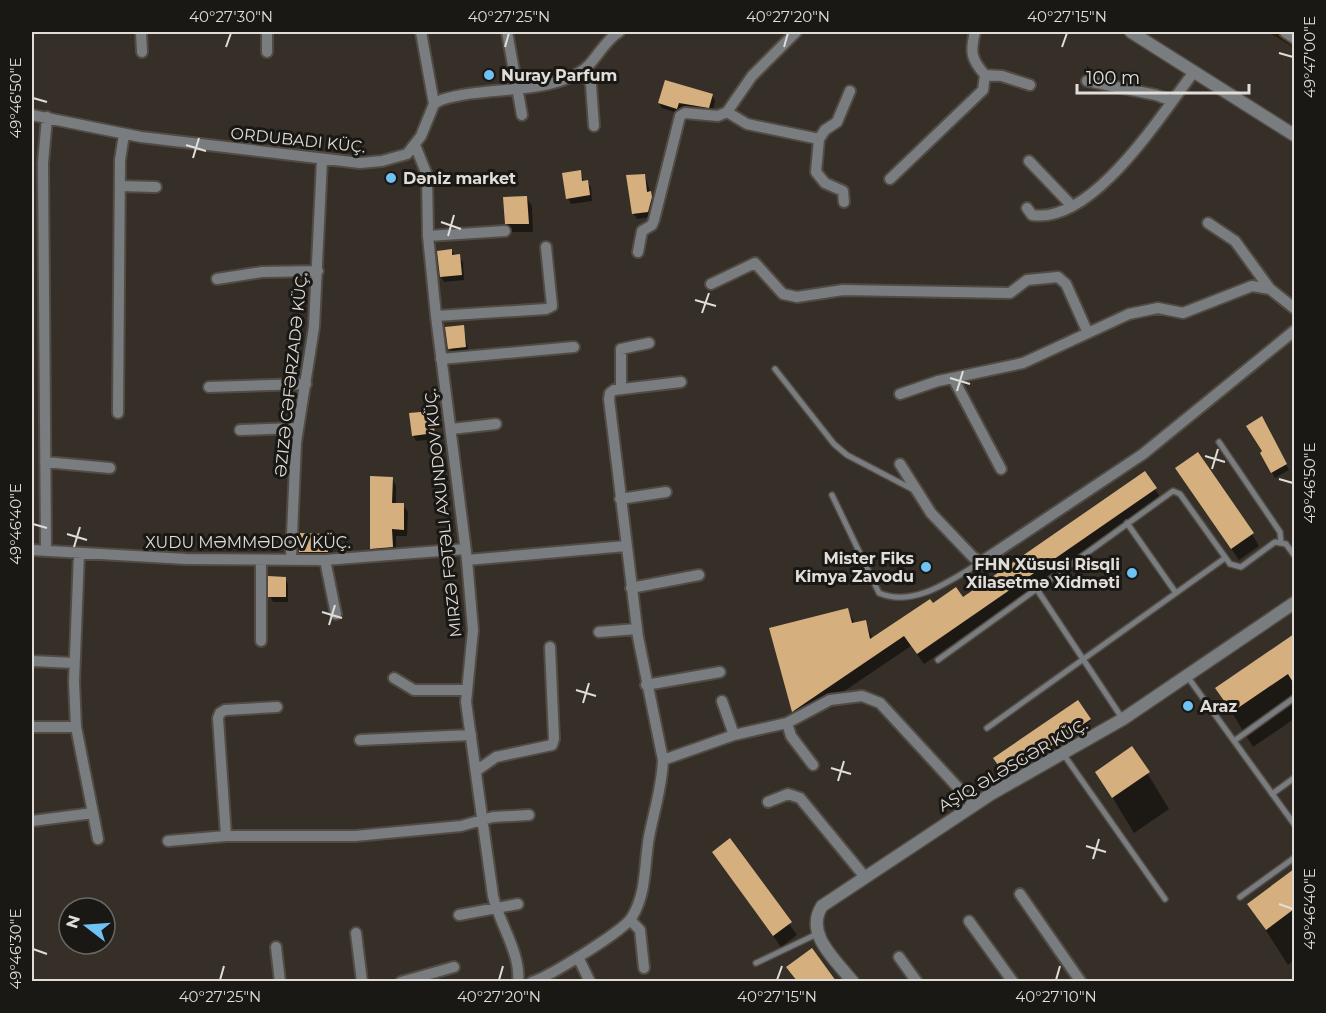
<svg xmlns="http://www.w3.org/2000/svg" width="1326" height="1013" font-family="Montserrat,sans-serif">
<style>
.shadow{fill:#0007}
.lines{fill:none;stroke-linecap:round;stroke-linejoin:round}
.stream{stroke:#2d1b02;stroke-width:4}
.building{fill:#d6af7e}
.service-casing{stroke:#514b44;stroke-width:8}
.minor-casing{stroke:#514b44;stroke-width:14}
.tertiary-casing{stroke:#514b44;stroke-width:15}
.service{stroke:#797d80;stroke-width:5}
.minor{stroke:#797d80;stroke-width:10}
.tertiary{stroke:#797d80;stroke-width:12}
.ticks{fill:none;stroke:#e1ddd9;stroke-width:2}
.poi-dot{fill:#6fc2f4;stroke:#1a1815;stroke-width:2}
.labels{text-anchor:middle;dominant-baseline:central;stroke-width:6;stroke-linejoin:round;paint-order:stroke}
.poi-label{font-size:16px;font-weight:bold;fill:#e1ddd9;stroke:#1a1815;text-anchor:start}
.street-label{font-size:16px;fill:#e1ddd9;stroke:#1a1815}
.neatline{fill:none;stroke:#e1ddd9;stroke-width:2}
.ticks-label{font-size:15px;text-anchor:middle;fill:#e1ddd9}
</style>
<rect width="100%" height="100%" fill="#352f28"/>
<path class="shadow" d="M712,95L715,101L712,113L681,108L680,114L662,108L659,103Z
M580,172L584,182H587L591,187L592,201L571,204L568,198Z
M645,176L654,203L651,217L637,219L633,213Z
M526,197L532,206L533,232H511L506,223Z
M451,251L463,262L464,280L444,282L441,277Z
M463,326L469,353L452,354L447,328Z
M432,412L437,439L416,441L413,435Z
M1262,418L1289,470L1275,478L1262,453L1264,452Z
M1145,474L1162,500L924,664L911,646L800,721L794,711L771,629L847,609L855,624L865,622L873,639L932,605L963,600Z
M392,478L396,486V505H403L408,512L407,536H396V554L375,556L371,549Z
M1184,480L1252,534L1259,546L1239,560Z
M328,536L333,544L332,561H305L300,552Z
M285,578L288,584V602H273L270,596Z
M1293,637L1294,719L1253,747L1217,688Z
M1078,702L1091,721L1008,777L995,758Z
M1132,748L1169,809L1134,833L1097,772Z
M730,840L797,935L781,947L714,852Z
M1294,871V960L1288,965L1249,904Z
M812,950L834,982H797L788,967Z"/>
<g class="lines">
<path class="stream" d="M1272,32L1294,45"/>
</g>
<path class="building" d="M665,80L713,94L709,108L679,103L677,109L658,103Z
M581,170L582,181L588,180L590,195L566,199L562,173Z
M645,174L647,192L651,191L652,197L648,212L632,214L626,175Z
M527,196L529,224H505L503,197Z
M452,249V255L460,254L462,275L440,277L437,251Z
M464,325L466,347L448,349L445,327Z
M432,411L435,433L412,436L409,413Z
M1262,416L1287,464L1271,473L1260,453L1262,451L1246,426Z
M1198,452L1254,533L1231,549L1175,468Z
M1145,471L1157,488L917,654L904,636L792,712L769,628L848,608L852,623L866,620L870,639L930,599L933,603L956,587L963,597Z
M370,476L393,477L392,503H404V530L392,529L393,547L370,549Z
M300,533L328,534V552H299Z
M268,576L286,577V597H268Z
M1294,634V684L1288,674L1232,712L1215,688Z
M1078,700L1091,719L1006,776L993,758Z
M1132,746L1150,772L1112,798L1095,772Z
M730,838L792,922L773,936L712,852Z
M1294,869V909L1266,930L1247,904Z
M812,948L836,981H797L786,967Z"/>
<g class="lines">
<g class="service-casing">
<path id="service" d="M775,369L834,444L847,455L912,489
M1219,442L1280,532L1281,542
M832,495L879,593C914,608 951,580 981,562
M1127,523L1176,593
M1036,588L1122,718
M938,660L1173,491L1180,494L1230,564L1241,567L1275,542L1286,544L1294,555
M1187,676L1294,824
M987,728L1225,558
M1234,741L1294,698
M1064,755L1165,899
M1272,794L1294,778
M1240,897L1294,858
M756,963L817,934"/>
</g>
<g class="minor-casing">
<path id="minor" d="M141,32L142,52
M267,32V52
M421,32L434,104
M507,32L522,115
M1285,32L1294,38
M585,69L591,85L594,126
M985,75L1002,76L1030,85
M1087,81L1156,95L1172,101
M727,112L747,124L819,139
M32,115L141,137L360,163L382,161L407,154L421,136L434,104L441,100C484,86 536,95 577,74C595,65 602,42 619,32
M415,145L427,175L428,236L436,316L467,560L473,630L466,702L493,896C499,923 521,953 518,982
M1029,161L1072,206
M890,179L983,90L985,75C971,59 970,52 975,32
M120,186L156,187
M844,202L843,191L825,183L816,172L819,139L825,130L837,122L850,91
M1027,208L1032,215C1093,225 1162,113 1194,72
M1208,223L1235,241L1270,289
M428,236L505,231
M638,252L642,231L652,225L654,220L680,116L685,113L718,116L727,112L752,76L796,32
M217,279L262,272L318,271
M711,284L755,263L783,294L797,297L843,290L1010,293L1027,280L1058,277L1066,284L1087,331
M436,316L546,309L552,306L546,247
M441,359L574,347
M953,378L1001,469
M209,387L306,384
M621,389V349L649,343
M900,394L938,381L1023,363L1129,314L1158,308L1183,313L1252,286L1270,289L1294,308
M118,413L120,160L124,134
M451,429L496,424
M240,430L298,428
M45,462L110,468
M900,464L931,513L973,557L981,562L1143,454L1294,331
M620,499L666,492
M32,550L186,559L325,560L465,549
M46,551L43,163L47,117
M291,558L296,442L314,327L322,160
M261,560V641
M325,560L336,614
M467,560L626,546
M631,588L699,575
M599,632L637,629
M32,661L74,663
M394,678L414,690H465
M646,685L720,672
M722,701L734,735
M787,723L791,736L813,765
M32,727H76
M360,740L471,735
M663,760L734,735L787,723L830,700L862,696L880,703L974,805
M476,771L496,757L552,745L554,739L550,647
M768,802L788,794L800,798L865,877
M93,813L98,839
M32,821L93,813L76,727L74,682L79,553
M226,836L218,718L220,713L225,710L277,707
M168,841L226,836H355L461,826L493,817L529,815
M1020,894L1081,982
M459,915L518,904
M630,920L640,930L644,968
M969,921L1013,982
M356,933L362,982
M276,947L280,982
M578,957L590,982
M899,957L917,982
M401,982L454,967
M532,982C548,977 624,931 632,917C647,892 644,865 649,837C654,811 662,787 663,760L638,637L609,399L610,393L614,390L681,382"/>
</g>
<g class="tertiary-casing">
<path id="tertiary" d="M1131,32L1294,135
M853,982C836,960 804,934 822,906L991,794L1123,719L1294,603"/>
</g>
<use href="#service" class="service"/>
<use href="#minor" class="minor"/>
<use href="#tertiary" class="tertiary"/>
</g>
<path class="ticks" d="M226,47L231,33M505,47L509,33M784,47L788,33M1062,47L1067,33M1279,53L1293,57M33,98L47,102M186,145L206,151M193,158L199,138M441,222L461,229M448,236L454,215M695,300L716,306M702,313L709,293M950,378L970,384M957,391L963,371M1205,456L1225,462M1212,469L1218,449M1279,479L1293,483M33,524L47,528M67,534L87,540M74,547L80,527M322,612L342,618M329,625L335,605M576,690L596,696M583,703L589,683M831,768L851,774M838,781L844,761M1086,846L1106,852M1093,859L1099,839M1279,904L1293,909M33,949L47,954M220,980L224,966M499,980L503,966M777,980L782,966M1056,980L1060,966"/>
<g class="poi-dot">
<circle cx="489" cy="75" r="6"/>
<circle cx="391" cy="178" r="6"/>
<circle cx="926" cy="567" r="6"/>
<circle cx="1132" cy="573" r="6"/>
<circle cx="1188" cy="706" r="6"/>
</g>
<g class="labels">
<g class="poi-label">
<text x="501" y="75">Nuray Parfum</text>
<text x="403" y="178">Dəniz market</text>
<text x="914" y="558" text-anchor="end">Mister Fiks<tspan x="914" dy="18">Kimya Zavodu</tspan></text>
<text x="1120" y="564" text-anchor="end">FHN Xüsusi Risqli<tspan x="1120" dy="18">Xilasetmə Xidməti</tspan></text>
<text x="1200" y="706">Araz</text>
</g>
<g class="street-label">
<text transform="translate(298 140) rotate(6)">ORDUBADI KÜÇ.</text>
<text transform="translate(291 375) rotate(-84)">ƏZIZƏ CƏFƏRZADƏ KÜÇ.</text>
<text transform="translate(443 513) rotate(-96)">MIRZƏ FƏTƏLI AXUNDOV KÜÇ.</text>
<text x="248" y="542">XUDU MƏMMƏDOV KÜÇ.</text>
<text transform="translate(1013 765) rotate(-30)">AŞIQ ƏLƏSGƏR KÜÇ.</text>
</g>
</g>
<rect width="1326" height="1013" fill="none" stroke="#1a1815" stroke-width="66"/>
<g transform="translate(87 926) rotate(287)"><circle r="28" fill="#1a1815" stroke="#6a6763" stroke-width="1.5"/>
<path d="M0-4.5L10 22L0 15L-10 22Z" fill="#6fc2f4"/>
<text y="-9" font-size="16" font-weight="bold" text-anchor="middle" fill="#e1ddd9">N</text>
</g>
<path d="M1077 84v9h172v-9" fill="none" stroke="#e1ddd9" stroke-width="3"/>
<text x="1086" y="84" font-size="18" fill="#e1ddd9" stroke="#1a1815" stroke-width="4.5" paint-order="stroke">100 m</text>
<rect x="33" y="33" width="1260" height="947" class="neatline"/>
<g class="ticks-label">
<text x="231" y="22">40°27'30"N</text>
<text x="509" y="22">40°27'25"N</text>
<text x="788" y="22">40°27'20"N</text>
<text x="1067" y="22">40°27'15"N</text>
<text transform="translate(1310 57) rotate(-90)" y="5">49°47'00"E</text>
<text transform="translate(16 98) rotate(-90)" y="5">49°46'50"E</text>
<text transform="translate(1310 483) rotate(-90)" y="5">49°46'50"E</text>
<text transform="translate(16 524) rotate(-90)" y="5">49°46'40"E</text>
<text transform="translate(1310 909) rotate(-90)" y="5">49°46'40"E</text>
<text transform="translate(16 949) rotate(-90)" y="5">49°46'30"E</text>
<text x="220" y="1002">40°27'25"N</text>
<text x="499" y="1002">40°27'20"N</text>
<text x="777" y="1002">40°27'15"N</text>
<text x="1056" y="1002">40°27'10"N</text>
</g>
</svg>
